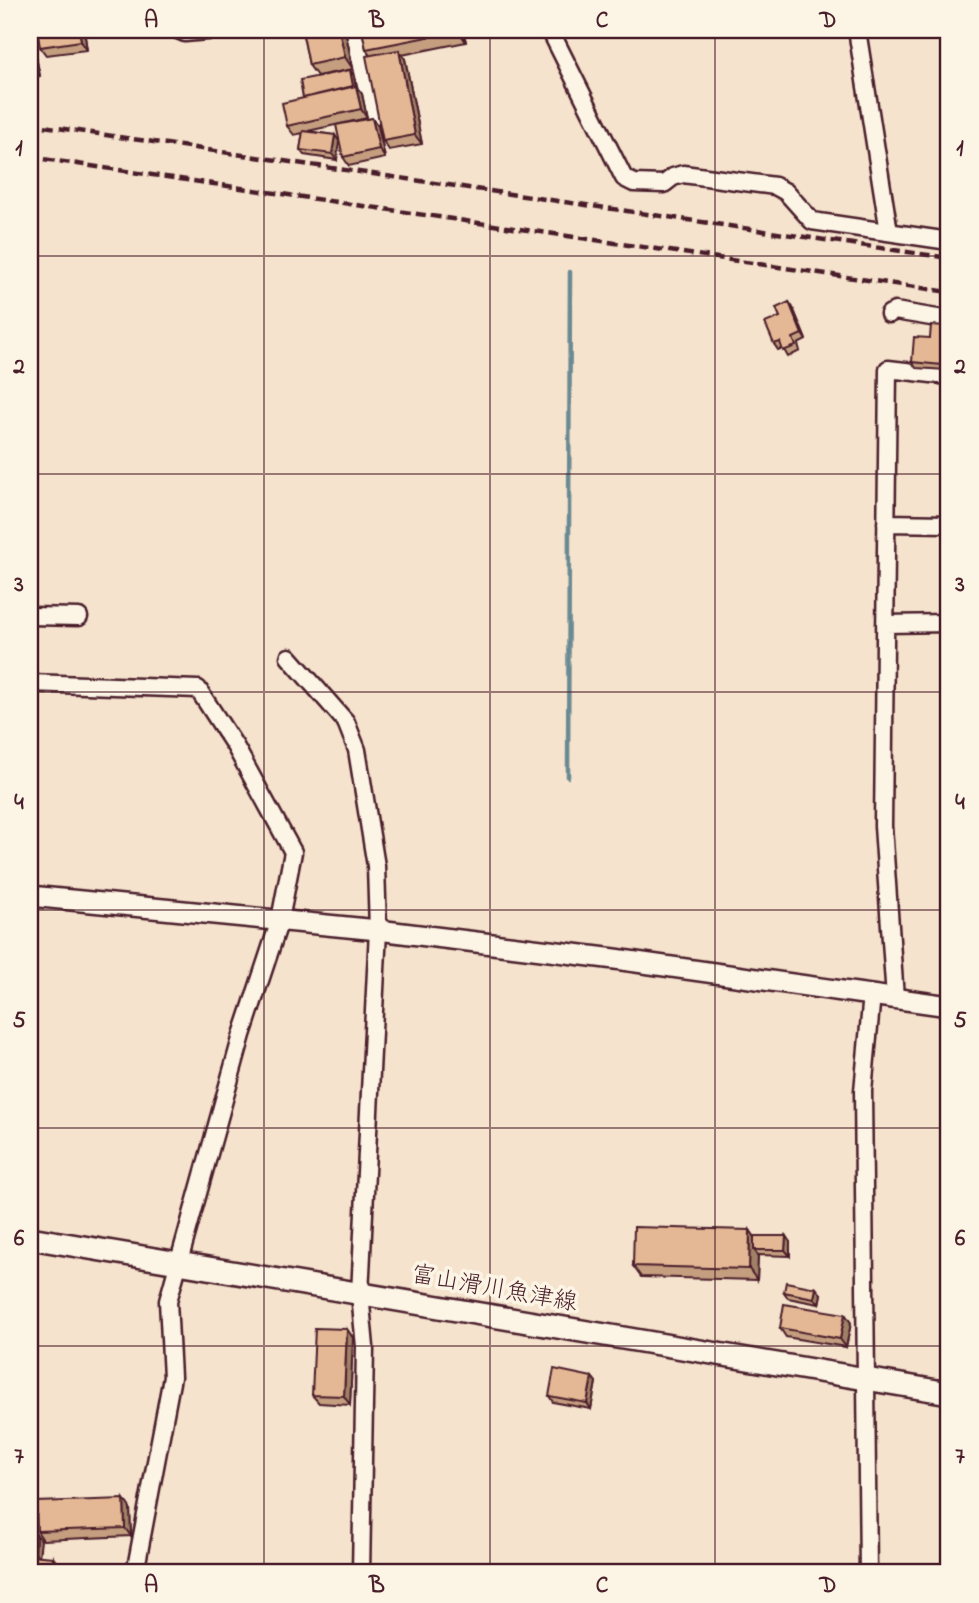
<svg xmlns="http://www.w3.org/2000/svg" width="979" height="1603" font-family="'Indie Flower','Klee One',sans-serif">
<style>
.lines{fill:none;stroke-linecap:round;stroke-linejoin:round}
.stream{stroke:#6b8a93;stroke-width:4.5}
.minor-casing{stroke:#4a1f2b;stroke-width:21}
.tertiary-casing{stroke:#4a1f2b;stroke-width:24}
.secondary-casing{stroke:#4a1f2b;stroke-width:26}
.minor{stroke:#fcf5e5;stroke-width:16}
.tertiary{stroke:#fcf5e5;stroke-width:19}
.secondary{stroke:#fcf5e5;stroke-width:21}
.rail{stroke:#4a1f2b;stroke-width:4.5;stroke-dasharray:10 5;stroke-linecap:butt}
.wall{fill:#c49e7f;stroke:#4a1f2b;stroke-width:2}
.shaded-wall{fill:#a08168;stroke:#4a1f2b;stroke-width:2}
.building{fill:#e4b894;stroke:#4a1f2b;stroke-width:2}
.grid{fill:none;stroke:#4a1f2b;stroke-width:2;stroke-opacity:0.55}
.labels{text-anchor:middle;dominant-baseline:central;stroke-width:7;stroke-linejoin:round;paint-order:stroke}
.street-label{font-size:24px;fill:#4a1f2b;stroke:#fcf5e5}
.neatline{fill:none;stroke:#4a1f2b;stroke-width:2.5}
.grid-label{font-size:23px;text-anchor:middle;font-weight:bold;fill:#4a1f2b}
</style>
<rect width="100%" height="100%" fill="#f5e3cd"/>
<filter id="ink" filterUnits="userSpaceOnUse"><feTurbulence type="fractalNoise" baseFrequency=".0143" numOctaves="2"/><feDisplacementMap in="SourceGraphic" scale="14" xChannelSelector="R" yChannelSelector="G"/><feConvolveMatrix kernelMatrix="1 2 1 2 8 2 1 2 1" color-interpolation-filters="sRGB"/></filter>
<g filter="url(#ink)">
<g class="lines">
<path class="stream" d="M568,777L570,272"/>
<g class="minor-casing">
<path id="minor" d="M178,30L185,33L217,30
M354,30L373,116
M550,30L624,178L634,183L664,184L673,177L683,174L775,186L786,192L812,221L949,241
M857,30L889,232
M889,314L895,311L949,320
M886,523L949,524
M30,616L79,617
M885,624L949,623
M289,657L346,722L357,750L376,866L378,930L360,1294L365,1347L361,1573
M30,683L198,689L235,746L293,852L280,920L242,1035L168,1301L172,1377L135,1573
M895,998L883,826L888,369L949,376
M868,1573L863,1091L872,994"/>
</g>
<g class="tertiary-casing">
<path id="tertiary" d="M30,896L378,930L615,959L949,1006"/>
</g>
<g class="secondary-casing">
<path id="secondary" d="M30,1238L949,1393"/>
</g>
<use href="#minor" class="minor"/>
<use href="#tertiary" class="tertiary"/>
<use href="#secondary" class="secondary"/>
<path class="rail" d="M30,124L949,258
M30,157L949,292"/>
</g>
<path class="wall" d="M84,30L87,50L46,55L40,47Z
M302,30H345L353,69L317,76L309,65Z
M362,30H463L466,42L402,55L405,59L422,144L389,150L383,141L370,56L366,49Z
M30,31L31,33L40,76L30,79Z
M350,70L354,76L355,86L362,94L367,118L308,131L335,135L337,160L304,155L300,150L303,133L294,135L287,126L303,98Z
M378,126L385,158L349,166L343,157Z
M789,302L793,308L806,340L798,344L800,351L788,357L783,348L778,350L774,344L780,317Z
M946,326L949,331L946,370L916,368L912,362L930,338Z
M750,1230L754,1236L790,1242V1256L758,1255L757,1280L641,1277L633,1266Z
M784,1292L821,1294L819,1304L788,1298Z
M845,1314L851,1323L846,1347L786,1337L780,1328Z
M347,1329L353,1338L350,1405L319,1403L312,1395Z
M592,1377L596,1382L591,1409L553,1402L549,1396Z
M130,1508L131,1536L43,1540L37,1531Z"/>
<path class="shaded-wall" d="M79,30H84L87,50L81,41Z
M339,30H345L353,69L345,57Z
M458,30H463L466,42Z
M30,31L31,33L40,76L36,71L30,40Z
M399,50L405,59L422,144L415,135Z
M350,70L354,76L357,95L353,89Z
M356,86L362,94L367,118L361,109Z
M372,118L378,126L385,158L379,149Z
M335,135L339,141L337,160L332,154Z
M789,302L793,308L806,340L802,334Z
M946,326L949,331L946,370L942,365Z
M750,1230L758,1242L754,1250L758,1255L757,1280L749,1269Z
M786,1236L790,1242V1256L785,1250Z
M816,1288L821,1294L819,1304L814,1298Z
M845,1314L851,1323L846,1347L840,1339Z
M347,1329L353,1338L350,1405L344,1396Z
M592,1377L596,1382L591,1409L587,1403Z
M124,1499L130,1508L131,1536L125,1528Z
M36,1534L41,1540L39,1558L35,1552Z
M53,1557L59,1566V1573H52Z"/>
<path class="building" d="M37,30H79L81,41L40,47Z
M302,30H339L345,57L309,65Z
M362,30H458V31L366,49Z
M30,40L36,71L30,72Z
M399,50L415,135L383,141L366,56Z
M350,70L353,86L303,98L300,80Z
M356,86L361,109L287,126L282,103Z
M372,118L379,149L343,157L336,125Z
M303,131L335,135L332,154L300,150Z
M789,302L802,334L793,338L796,346L783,351L780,342L774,344L765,323L780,317L776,308Z
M931,325L946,326L942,365L912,362L914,337L930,338Z
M634,1227L750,1230L749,1269L633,1266Z
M754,1236H786L785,1250H754Z
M786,1282L816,1288L814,1298L784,1292Z
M784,1304L845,1314L840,1339L780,1328Z
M315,1328L347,1329L344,1396L312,1395Z
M554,1369L592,1377L587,1403L549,1396Z
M124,1499L125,1528L37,1531L36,1502Z
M30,1533L36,1534L35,1552H30Z
M30,1555L53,1557L52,1573H30Z"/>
</g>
<path class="grid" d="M264,30V1573M490,30V1573M715,30V1573M30,256H949M30,474H949M30,692H949M30,910H949M30,1128H949M30,1346H949"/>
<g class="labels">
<g class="street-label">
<text transform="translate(494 1290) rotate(10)">富山滑川魚津線</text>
</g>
</g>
<rect width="979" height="1603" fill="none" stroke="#fcf5e5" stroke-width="77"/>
<rect x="38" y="38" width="902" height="1526" class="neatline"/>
<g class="grid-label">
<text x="151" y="27">A</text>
<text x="377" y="27">B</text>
<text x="602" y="27">C</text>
<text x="828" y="27">D</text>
<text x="19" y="155">1</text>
<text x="960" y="155">1</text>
<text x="19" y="373">2</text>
<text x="960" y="373">2</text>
<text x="19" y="591">3</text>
<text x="960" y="591">3</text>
<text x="19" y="809">4</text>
<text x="960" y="809">4</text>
<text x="19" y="1027">5</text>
<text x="960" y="1027">5</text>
<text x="19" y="1245">6</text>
<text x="960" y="1245">6</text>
<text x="19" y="1463">7</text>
<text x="960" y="1463">7</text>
<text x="151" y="1592">A</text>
<text x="377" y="1592">B</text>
<text x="602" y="1592">C</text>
<text x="828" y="1592">D</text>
</g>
</svg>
